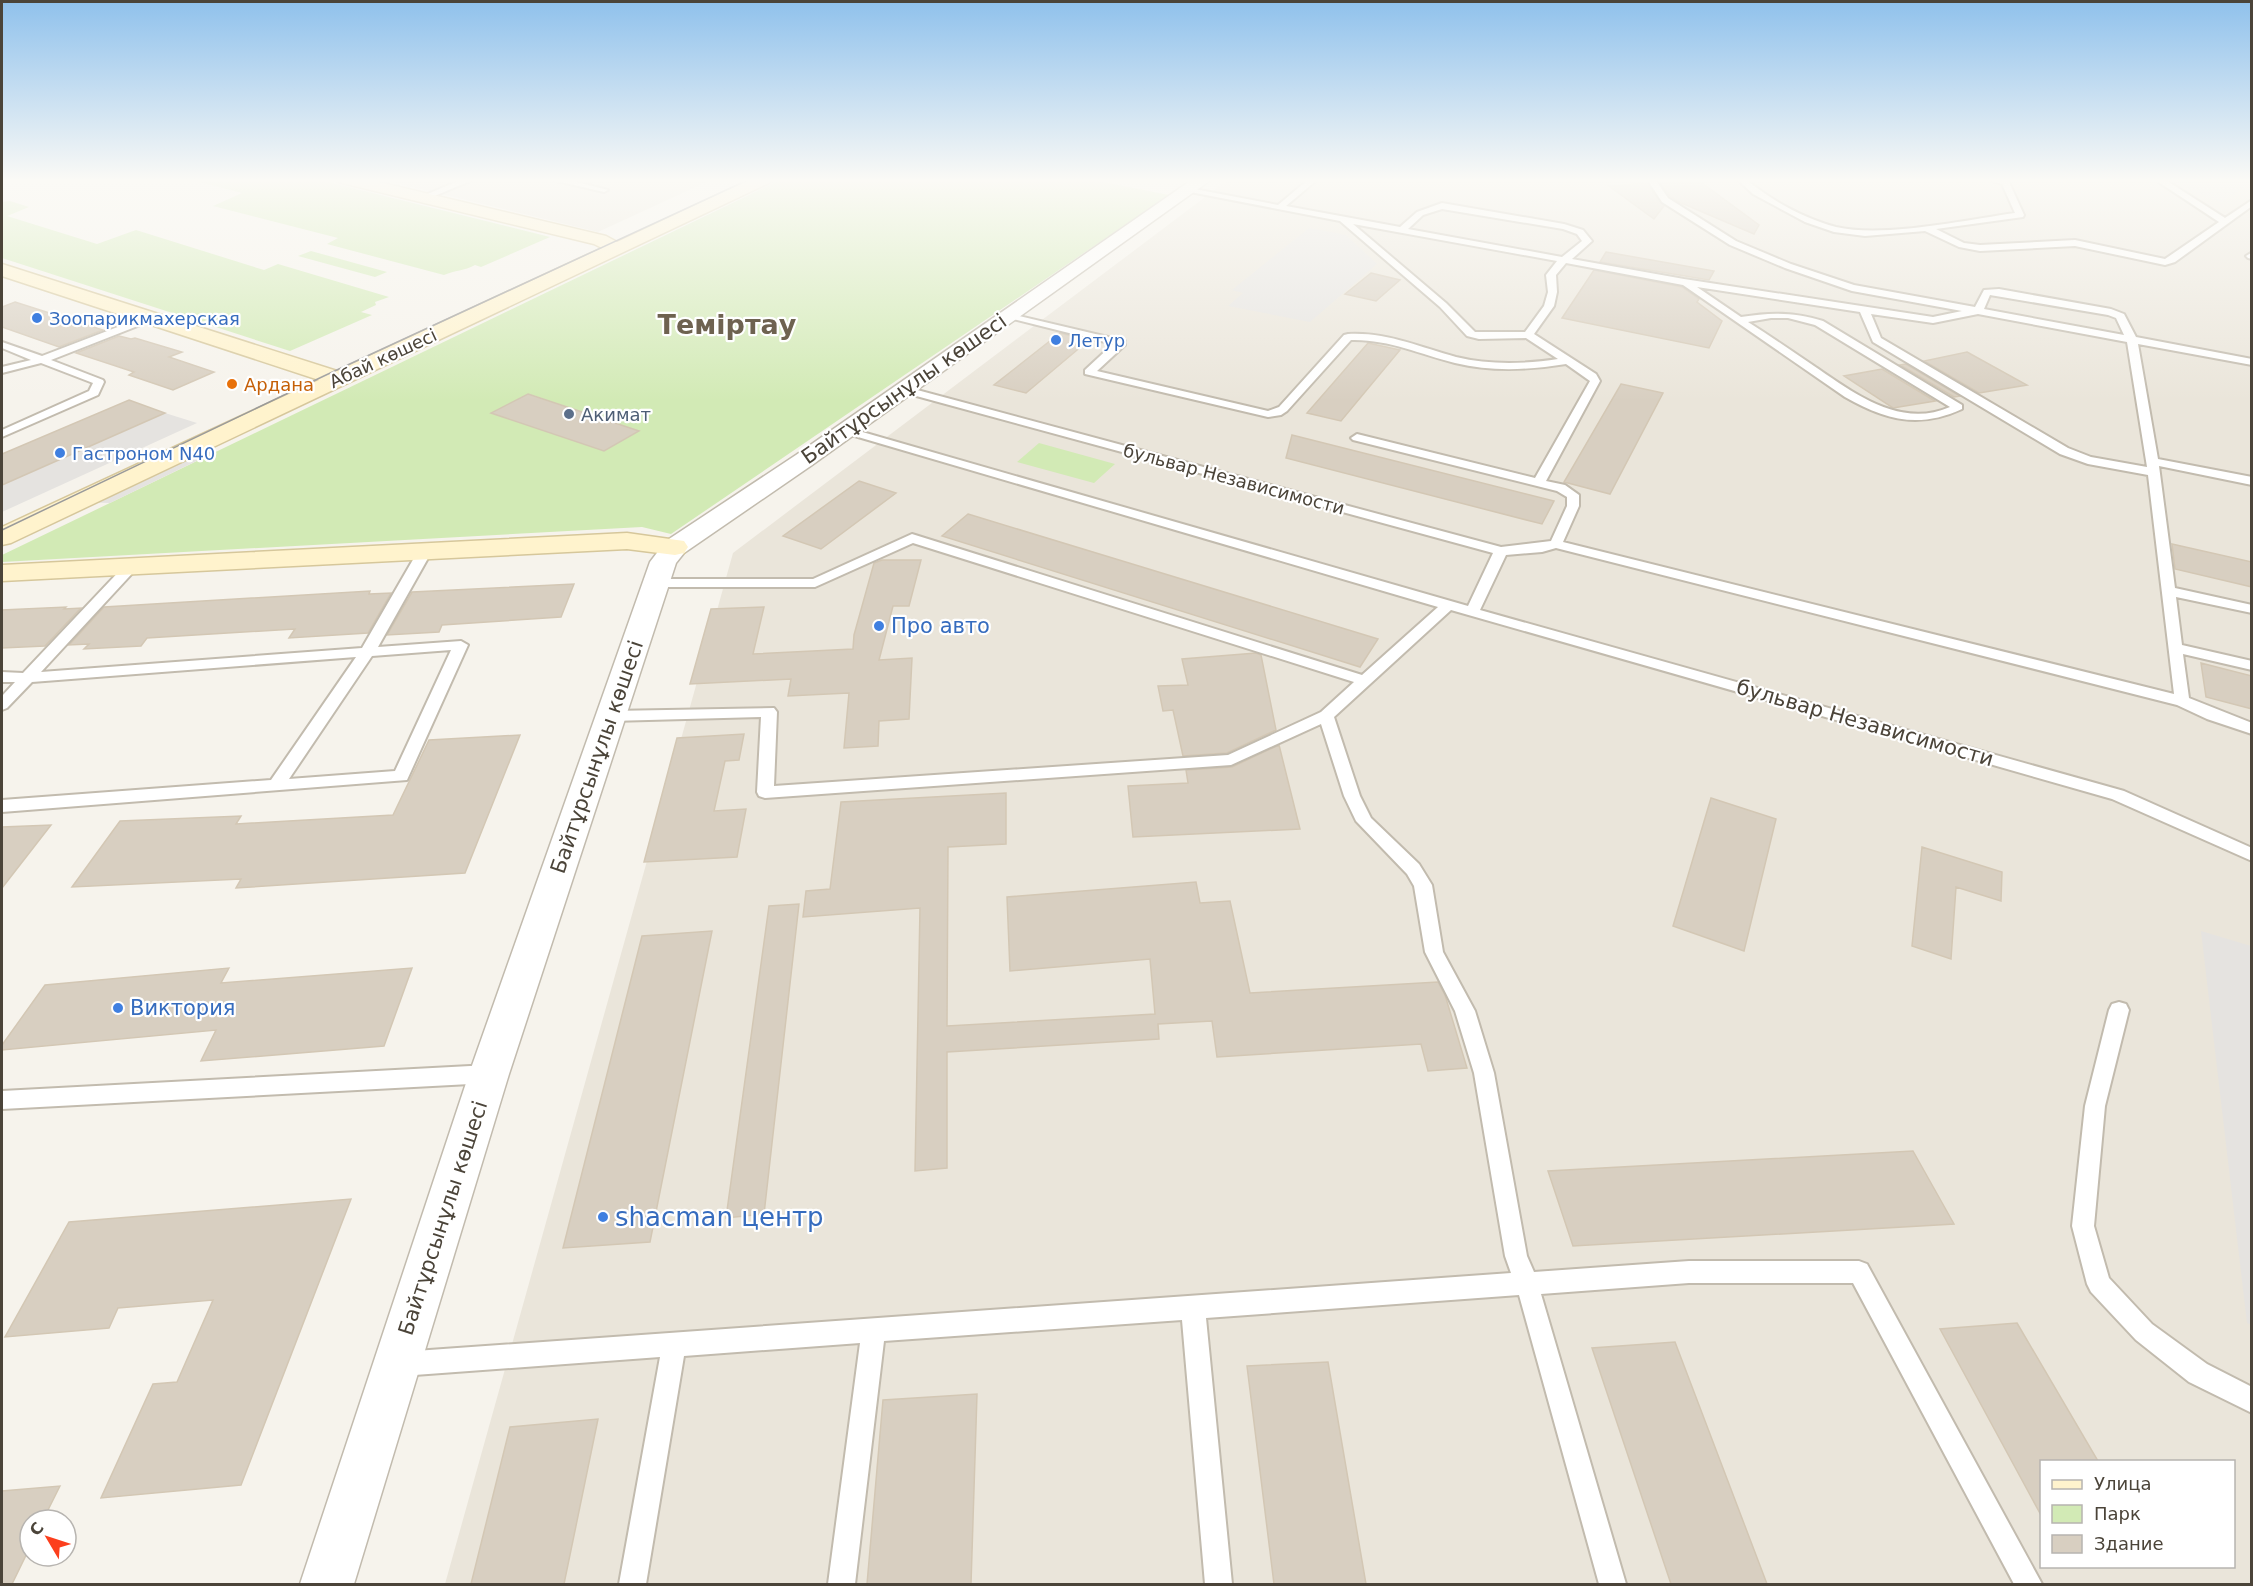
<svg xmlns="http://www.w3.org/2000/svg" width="2253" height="1586" font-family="'DejaVu Sans',sans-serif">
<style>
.residential{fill:#eae5da;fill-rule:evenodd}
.green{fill:#d2eab5}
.parking{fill:#e5e3e0}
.building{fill:#d8cfc1;stroke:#d3c7b4;stroke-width:1.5}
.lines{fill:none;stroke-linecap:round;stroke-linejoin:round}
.lane-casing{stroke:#c2bbae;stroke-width:4}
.street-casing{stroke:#c2bbae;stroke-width:3}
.secondary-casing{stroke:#d6c79b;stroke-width:3}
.lane{fill:#fff;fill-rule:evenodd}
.street{fill:#fff;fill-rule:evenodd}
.secondary{fill:#fff3cd;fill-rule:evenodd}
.tram{stroke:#9a9a9a;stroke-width:1.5}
.shop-dot{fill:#3f7fe0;stroke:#fff;stroke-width:2}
.food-dot{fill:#e8710a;stroke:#fff;stroke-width:2}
.service-dot{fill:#5c6f8a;stroke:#fff;stroke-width:2}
.labels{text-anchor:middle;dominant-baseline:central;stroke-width:4.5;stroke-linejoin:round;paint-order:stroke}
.far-shop-label{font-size:18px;fill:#366cbe;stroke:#fff;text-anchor:start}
.far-street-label{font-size:18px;fill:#4b4439;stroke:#fff}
.far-food-label{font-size:18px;fill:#c56008;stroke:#fff;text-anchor:start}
.far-service-label{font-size:18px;fill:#4e5e75;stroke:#fff;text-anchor:start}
.street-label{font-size:21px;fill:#4b4439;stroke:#fff}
.shop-label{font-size:21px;fill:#366cbe;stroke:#fff;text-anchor:start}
.near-shop-label{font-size:26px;fill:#366cbe;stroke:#fff;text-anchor:start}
.far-town-label{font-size:27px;font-weight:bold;fill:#6e6250;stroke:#fff}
</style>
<rect width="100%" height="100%" fill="#f6f3ec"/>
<path class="residential" d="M380,179H713L598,232Z
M1229,179H2251V1584H445L733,553ZM2042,1462H2234V1566H2042Z"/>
<path class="green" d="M188,179H316L550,237L481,267L475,265C464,271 455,270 444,275L327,244L338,238L213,206L242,193Z
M782,179H1088L1169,195L671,534L642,527L2,562V555Z
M10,201L29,207L7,216L97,244L136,230L264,270L278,264L389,297L375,302L376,305L361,312L372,315L290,351L2,258V202Z
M311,251L387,272L375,277L298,256Z
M1039,443L1115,464L1094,483L1017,462Z"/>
<path class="parking" d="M2164,179H2251L2252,182L2221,202Z
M1309,228L1346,235L1377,264L1310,322L1228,306L1243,293L1232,290Z
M165,413L197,423L2,512V485Z
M192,448L213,453L110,503L75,502Z
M2201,931L2251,946V1325L2247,1323Z"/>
<path class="building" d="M1698,180L1759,225L1754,234L1679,202L1670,196L1660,183Z
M1637,184H1647L1664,206L1654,219L1609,186Z
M1606,252L1714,271L1709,280L1600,262Z
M1594,270L1682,287L1699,299L1697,302L1722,321L1709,348L1562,318Z
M1371,273L1400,280L1376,301L1345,294Z
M15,302L103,330L59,347L2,327V307Z
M1060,333L1089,340L1026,393L994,385Z
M119,336L131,339L135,338L182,352L169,357L214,372L173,390L129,375L134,372L76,353Z
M1368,343L1400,350L1341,421L1307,413Z
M1967,352L2027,385L1979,393L1924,361Z
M1906,364L1960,396L1954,397L1900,365Z
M1882,369L1935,401L1893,408L1844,376Z
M1621,384L1663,393L1610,494L1564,482Z
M528,394L639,431L604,451L491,413Z
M129,400L165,413L2,485V454Z
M1292,435L1554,501L1542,524L1286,458Z
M859,481L896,493L821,549L783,536Z
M968,514L1129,563L1378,639L1360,667L942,536Z
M2172,544L2252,562V587L2175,569Z
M882,560H921L909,606H893L879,660L912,658L909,719L879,721L878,746L844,748L849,693L788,696L791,679L690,684L711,609L764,607L753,654L853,649L854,635L874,563Z
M574,584L561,617L442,625L439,632L387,635L412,592Z
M370,591L369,594L391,593L368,633L289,638L295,629L147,638L141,646L84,649L89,644L69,645L104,607Z
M66,607L64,609L81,608L45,646L2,648V610Z
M1256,653L1261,655L1276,730L1227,753L1183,756L1173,710L1163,711L1158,686L1188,685L1182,659Z
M2201,663L2252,676V709L2206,697Z
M744,734L739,760L725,761L714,811L746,809L737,857L644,862L677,738Z
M520,735L465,873L236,888L241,879L72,887L120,821L241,816L236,824L393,815L429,740Z
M1279,745L1300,829L1133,837L1128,786L1188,783L1186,770L1232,767Z
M1006,793V844L948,847L947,1026L1155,1014L1150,959L1010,971L1007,897L1196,882L1200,903L1230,901L1250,993L1438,982L1445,995L1467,1068L1428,1071L1421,1044L1217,1057L1212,1021L1158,1024L1159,1039L947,1052V1168L915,1171L920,908L803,917L806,891L830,889L841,802Z
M1711,798L1776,819L1744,951L1673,926Z
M51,825L2,888V827Z
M1922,847L2002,872L2001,901L1956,887L1951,959L1912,946Z
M799,904L764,1214L726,1218L769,906Z
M712,931L650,1242L563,1248L642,936Z
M229,968L221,983L412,968L384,1046L201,1061L216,1030L2,1050V1045L45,985Z
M1913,1151L1954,1224L1573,1246L1548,1171Z
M351,1199L241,1485L101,1498L153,1384L177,1382L213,1300L118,1308L109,1328L5,1337L69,1222Z
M2017,1323L2098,1461H2042V1517L1940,1329Z
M1675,1342L1767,1584H1671L1592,1348Z
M1328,1362L1366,1584H1274L1247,1366Z
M977,1394L971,1584H867L883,1400Z
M598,1419L564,1584H471L510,1427Z
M60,1486L43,1520H30V1547L12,1584H2V1491Z"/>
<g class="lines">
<g class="lane-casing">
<path id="lane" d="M463,179H475L425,200L418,198Z
M548,179H565L608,190L604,192Z
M1309,179H1318L1286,206L1400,227L1417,212L1442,203L1564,224L1583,230L1592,241L1572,259L1684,279L1933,317L1962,311L1852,291L1785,268L1730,245L1662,202L1647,179H1655L1668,198L1736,241L1791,264L1854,285L1975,307L1984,290L1999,289L2111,309L2124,314L2136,337L2252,359V365L2138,344L2158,459L2252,477V485L2159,466L2175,588L2252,605V613L2176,597L2182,645L2252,661V670L2183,654L2189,698L2252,723V734L2207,719L2177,705L1556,548L1542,552L1506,555L1480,610L2124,791L2252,848V861L2112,799L1451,610L1334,717L1360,796L1371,818L1419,864L1432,885L1443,952L1475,1011L1494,1073L1527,1256L1534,1272L1689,1261H1859L1867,1264L2042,1584H2014L1853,1283H1689L1541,1294L1626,1584H1599L1519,1295L1206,1318L1232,1584H1205L1182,1320L884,1341L855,1584H828L860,1343L684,1356L646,1584H619L660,1357L401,1376L392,1373L389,1364L392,1355L401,1352L1511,1273L1505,1256L1474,1073L1455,1011L1425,952L1414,886L1407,874L1356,821L1344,796L1321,724L1231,765L765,798L759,796L757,792L761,717L611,721L603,716L611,711L774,708L777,712L774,786L1228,755L1321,712L1354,682L913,543L815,587H656L649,583L656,579H813L912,534L1362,675L1438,607L841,432V428L845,427L1468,606L1493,553L898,391L896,389L902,386L906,387L1501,547L1551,541L1567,506V497L1557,491L1353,440L1351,438L1357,434L1535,478L1590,381L1566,364C1529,370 1492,372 1455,363C1419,354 1388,339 1351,340L1287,411L1281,415L1268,417L1085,374V370L1113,344L1001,316L1006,313L1125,341V345L1097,371L1268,411L1279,407L1344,335L1348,334C1387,332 1419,347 1456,357C1489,365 1525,364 1558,359L1526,338L1479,339L1467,336L1440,307L1340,221L1185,191L1189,188L1278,205ZM1442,209L1563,229L1577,234L1582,241L1562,257L1408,229L1423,215ZM1353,224L1557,261L1546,275L1548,292L1544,306L1525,332H1475L1446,303ZM1566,263L1683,285L1845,397C1885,420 1919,429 1962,409V405L1823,321C1794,312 1771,312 1741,317L1697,287L1860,312L1873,342L2060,454L2088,464L2148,475L2174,694L1563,542L1579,506V495L1565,485L1546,481L1600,381L1596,374L1534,334L1554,306L1557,292L1556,275ZM1990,295L2108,315L2116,318L2124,335L1984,309ZM1871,314L1933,323L1978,314L2127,342L2147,467L2091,457L2068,448L1881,338ZM1771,318H1788L1815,325L1950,407C1900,429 1854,393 1814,366C1792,351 1770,336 1748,322Z
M1737,179H1746C1770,200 1805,219 1836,227C1884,238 1965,220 2015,213L2002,184L1987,179L2008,180L2024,215L2023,217L1936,229L1964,243L1980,245L2075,240L2165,259L2219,222L2154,179H2164L2225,218L2252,200V206L2175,262L2165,265L2075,246L1980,251L1959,247L1925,231L1865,236L1834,232L1805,222L1753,194Z
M2251,253L2252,259L2248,258L2246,256Z
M149,315L154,318L153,320L51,360L103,380L104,382L98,395L2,437V430L89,391L93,383L41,363L2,373V367L31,360L2,348V342L42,356Z
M425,547L432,551L378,647L461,641L468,645L407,780L2,812V800L271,780L356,657L32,682L7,708L2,710V696L15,682H2V672L23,673L127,563L132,562L139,566L41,672L362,648L418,551ZM451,650L395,771L289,779L372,656Z
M2119,1002L2126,1004L2129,1010L2105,1106L2094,1226L2109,1278L2152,1324L2207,1364L2252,1387V1413L2189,1382L2136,1340L2091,1292L2087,1284L2072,1226L2085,1106L2109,1010L2112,1004Z
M489,1065L496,1068L499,1074L496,1080L489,1083L2,1109V1091Z"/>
</g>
<g class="street-casing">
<path id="street" d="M1193,179H1212L812,465L684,553L676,563L509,1074L354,1584H300L469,1074L650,562L666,541L796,455Z"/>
</g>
<g class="secondary-casing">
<path id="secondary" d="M336,179H366L606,236L617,242L751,179H773L771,182L11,543L2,545V527L319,380L2,276V264L337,371L602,248L594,244L338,182Z
M627,533L684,541L688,547L684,553L675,555L627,549L2,581V565Z"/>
</g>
<use href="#lane" class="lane"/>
<use href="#street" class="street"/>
<use href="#secondary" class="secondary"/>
<path class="tram" d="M2,530L326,375L750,179"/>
</g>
<linearGradient id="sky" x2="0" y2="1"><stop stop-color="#8fc1ec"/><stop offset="0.45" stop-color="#fbfaf6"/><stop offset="1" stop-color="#fbfaf6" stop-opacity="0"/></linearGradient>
<rect width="2253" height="401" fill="url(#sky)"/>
<g class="shop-dot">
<circle cx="37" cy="318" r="6"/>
<circle cx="1056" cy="340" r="6"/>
<circle cx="60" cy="453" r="6"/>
<circle cx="879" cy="626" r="6"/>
<circle cx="118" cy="1008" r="6"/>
<circle cx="603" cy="1217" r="6"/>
</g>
<circle class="food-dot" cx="232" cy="384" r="6"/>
<circle class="service-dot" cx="569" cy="414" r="6"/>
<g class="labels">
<g class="far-shop-label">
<text x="49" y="318">Зоопарикмахерская</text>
<text x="1068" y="340">Летур</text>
<text x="72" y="453">Гастроном N40</text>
</g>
<g class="far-street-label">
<text transform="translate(383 358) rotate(-25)">Абай көшесі</text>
<text transform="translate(1234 479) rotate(15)">бульвар Независимости</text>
</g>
<g class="far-food-label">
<text x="244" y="384">Ардана</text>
</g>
<g class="far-service-label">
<text x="581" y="414">Акимат</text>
</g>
<g class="street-label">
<text transform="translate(904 389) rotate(-35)">Байтұрсынұлы көшесі</text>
<text transform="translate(1865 723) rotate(16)">бульвар Независимости</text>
<text transform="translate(597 757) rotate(-71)">Байтұрсынұлы көшесі</text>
<text transform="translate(443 1218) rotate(-72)">Байтұрсынұлы көшесі</text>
</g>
<g class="shop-label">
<text x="891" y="626">Про авто</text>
<text x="130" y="1008">Виктория</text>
</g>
<g class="near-shop-label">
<text x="615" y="1217">shacman центр</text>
</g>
<g class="far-town-label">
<text x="727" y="324">Теміртау</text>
</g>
</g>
<rect width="2253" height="1586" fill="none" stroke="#4b4439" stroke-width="6"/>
<rect x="2040" y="1460" width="195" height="108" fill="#ffffff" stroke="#b7b4b0" stroke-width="1.5"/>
<rect x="2052" y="1480" width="30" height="9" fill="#fff3cd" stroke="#b7b4b0" stroke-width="1.5"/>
<text x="2094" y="1490" font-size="18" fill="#4b4439">Улица</text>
<rect x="2052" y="1505" width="30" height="18" fill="#d2eab5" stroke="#b7b4b0" stroke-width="1.5"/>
<text x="2094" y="1520" font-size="18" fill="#4b4439">Парк</text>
<rect x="2052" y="1535" width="30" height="18" fill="#d8cfc1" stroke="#b7b4b0" stroke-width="1.5"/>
<text x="2094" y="1550" font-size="18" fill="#4b4439">Здание</text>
<g transform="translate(48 1538) rotate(309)"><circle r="28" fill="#ffffff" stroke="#b7b4b0" stroke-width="1.5"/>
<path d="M0-4.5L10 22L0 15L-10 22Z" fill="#fc3f1d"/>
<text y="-9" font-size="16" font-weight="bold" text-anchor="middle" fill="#4b4439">С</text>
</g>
</svg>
